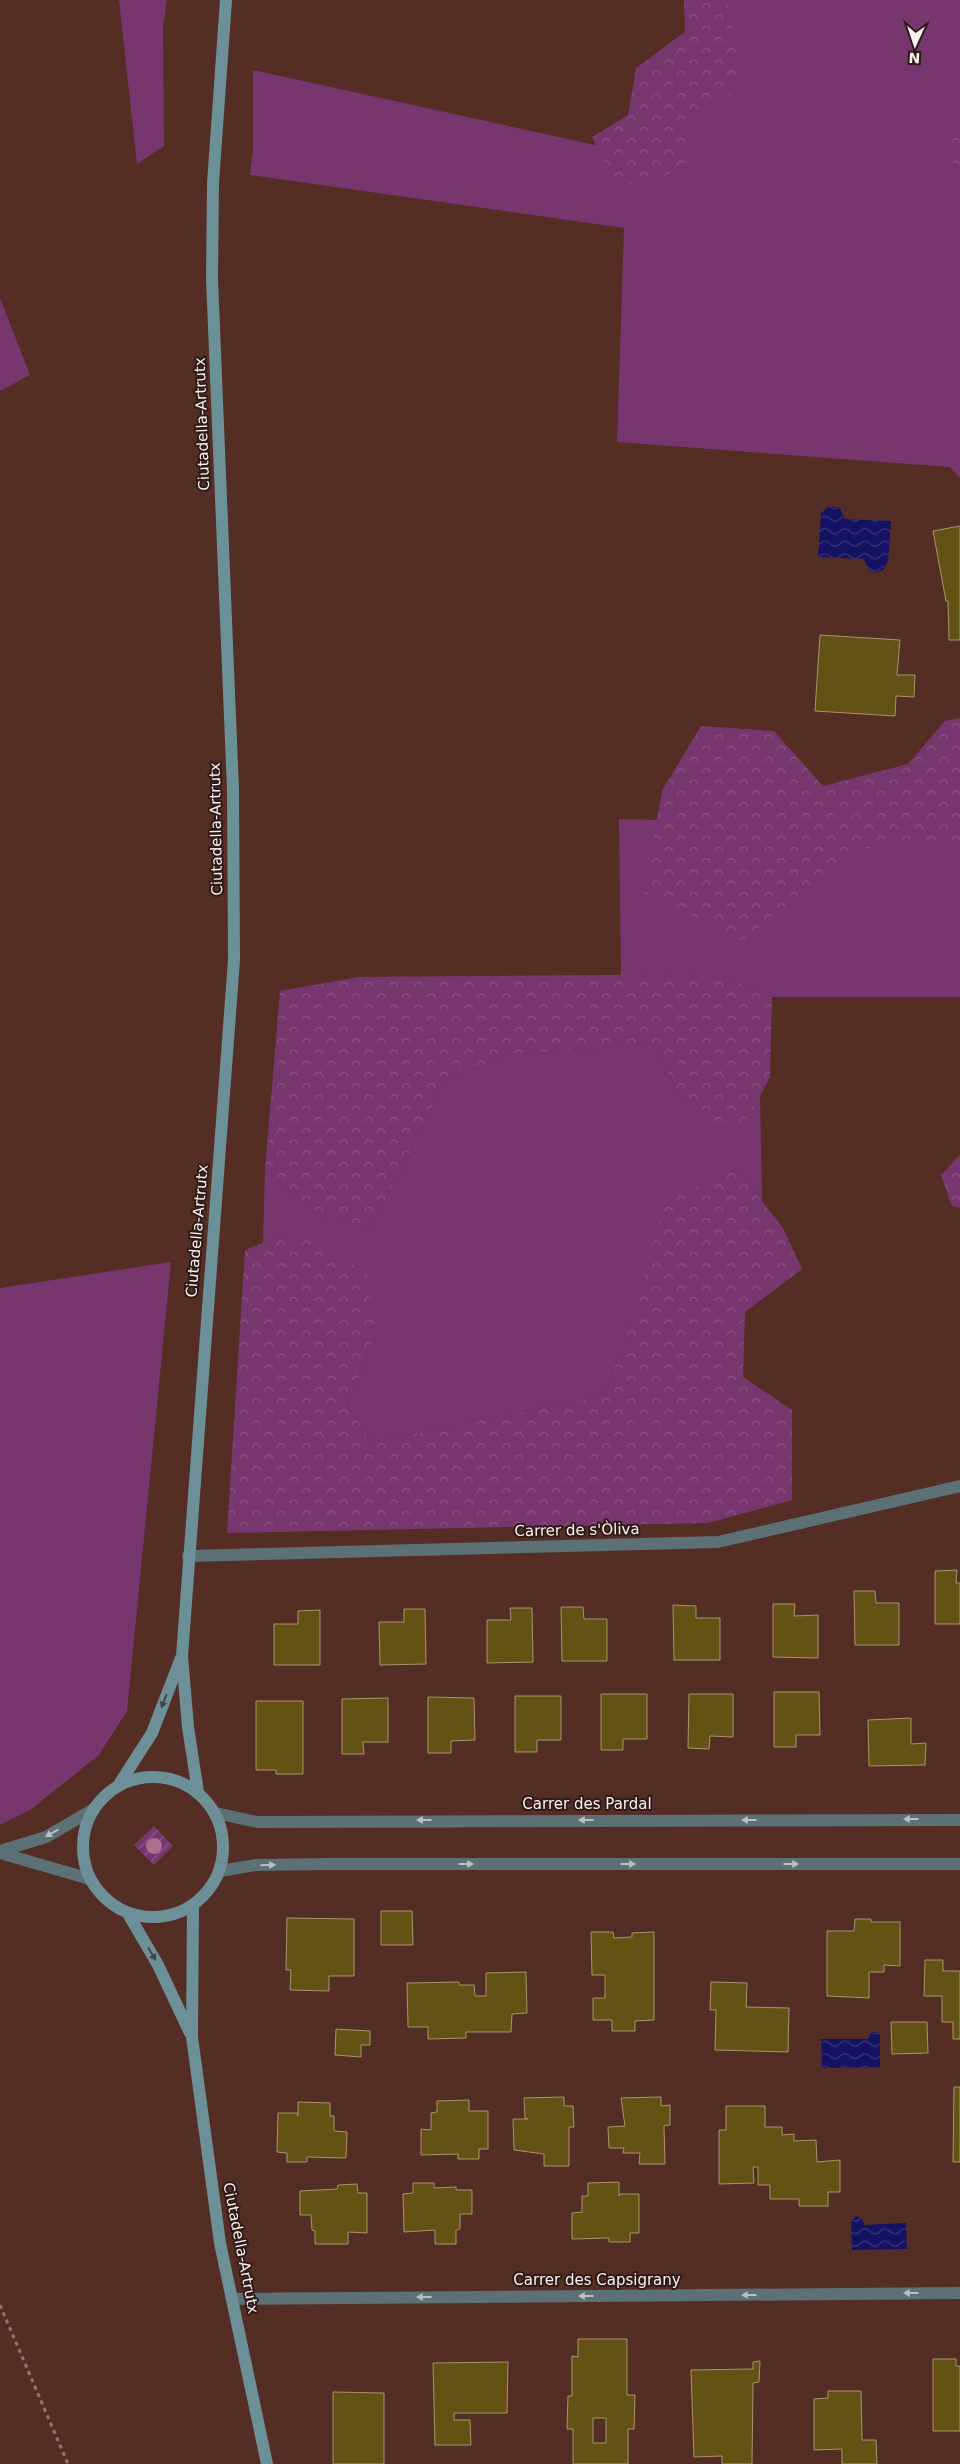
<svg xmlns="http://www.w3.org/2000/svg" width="960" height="2464" font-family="'DejaVu Sans',sans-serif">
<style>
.grass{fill:#77376e}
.forest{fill:url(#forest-crowns)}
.garden{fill:url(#garden-furrows)}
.water{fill:url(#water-waves)}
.building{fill:#645215;stroke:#a4976c;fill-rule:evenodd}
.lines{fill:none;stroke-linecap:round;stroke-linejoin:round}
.path{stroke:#92756f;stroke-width:3;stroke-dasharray:4 4;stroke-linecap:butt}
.minor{stroke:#5b7176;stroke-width:12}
.tertiary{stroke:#5b7176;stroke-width:12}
.secondary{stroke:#6d9098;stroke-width:12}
.tree{fill:#ad6e90}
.oneway{fill:#444}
.oneway2{fill:#bcbebf}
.labels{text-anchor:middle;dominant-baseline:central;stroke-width:4;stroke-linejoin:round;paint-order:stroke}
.street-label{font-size:15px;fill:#fdf2f0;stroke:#2e1b17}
</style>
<defs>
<pattern id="forest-crowns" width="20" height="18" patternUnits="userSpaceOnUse" patternTransform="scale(1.25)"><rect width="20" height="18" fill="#77376e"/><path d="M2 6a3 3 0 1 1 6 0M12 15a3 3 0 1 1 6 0" fill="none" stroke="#8b5483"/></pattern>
<pattern id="garden-furrows" width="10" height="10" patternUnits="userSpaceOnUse" patternTransform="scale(1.25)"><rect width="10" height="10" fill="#77376e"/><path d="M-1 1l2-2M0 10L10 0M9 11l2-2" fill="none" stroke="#8b5483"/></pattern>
<pattern id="water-waves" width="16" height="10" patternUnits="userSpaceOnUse" patternTransform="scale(1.25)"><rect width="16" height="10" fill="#141262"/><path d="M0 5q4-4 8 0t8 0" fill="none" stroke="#373579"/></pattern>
</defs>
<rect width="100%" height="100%" fill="#542d25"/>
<path class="grass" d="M119,0H167L163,27L164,146L137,164Z
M702,0H960V478L950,467L617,442L624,228L250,175L253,151V70L627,152Z
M0,298L30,375L0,391Z
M619,819L960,827V997H772L718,974L621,975Z
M654,1044L685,1107L744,1126L760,1094L762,1201L737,1169L636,1308L605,1395L372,1442L347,1405L377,1334L292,1232L263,1243L265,1170L320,1216L370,1227L404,1165L444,1083L507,1055Z
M171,1262L127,1711L99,1755L30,1810L0,1825V1288Z"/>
<path class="forest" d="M684,0H727L737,46L738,88L687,128L686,162L652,186L613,182L592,137L628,115L636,68L685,32Z
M960,123V166L952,161L953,127Z
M960,718V842L855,849L742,941L644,893L662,791L701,726L774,731L823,786L908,764L945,721Z
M718,974L772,997L770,1077L744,1126L715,1127L685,1107L654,1044L507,1055L444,1083L404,1165L370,1227L320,1216L265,1170L280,991L359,977Z
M960,1155V1208L952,1206L941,1175Z
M737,1169L783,1228L802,1269L745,1312L743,1377L792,1410V1500L708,1523L227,1533L245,1250L292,1232L367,1272L377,1334L347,1405L372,1442L605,1395L636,1308L664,1200Z"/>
<path class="garden" d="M154,1826L173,1846L154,1865L134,1845Z"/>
<path class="water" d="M830,506L840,508L845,519L891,521L888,561L883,570L876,573L869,570L864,559L818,557L821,513Z
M875,2031L880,2035V2067L822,2068L821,2039H868L870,2034Z
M856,2216L862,2218L864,2225L906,2223L907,2249L852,2250L851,2221Z"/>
<path class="building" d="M960,526V640H949L948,601H946L933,531Z
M820,635L900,640L897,675H915L914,697L896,696L895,716L815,711Z
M957,1570L956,1583H960V1624H935V1571Z
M854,1591H875L876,1603H899V1645H855Z
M773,1604H795L794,1616L818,1615V1658L773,1657Z
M673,1605L696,1606V1618H720V1660H674Z
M561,1607H583L584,1619H607V1661H562Z
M510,1608H532L533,1662L487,1663V1620H511Z
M404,1609H425L426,1664L380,1665L379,1622H404Z
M320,1610V1665H274V1624H298V1611Z
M774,1692H819L820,1735H796V1747H774Z
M601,1694H647V1739H623V1750H601Z
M689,1694H733V1737L710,1736L709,1749L688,1748Z
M515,1696H561V1740H537V1752H515Z
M428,1697L474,1698L475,1740L451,1741V1753H428Z
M388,1698V1742H363L364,1754H342V1699Z
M256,1701H303V1774H276V1770H256Z
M911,1718V1744L926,1743L925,1765L869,1766L868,1720Z
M381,1911H412L413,1945H381Z
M287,1918L354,1919V1976H329V1991L290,1990L291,1970H286Z
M855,1919H871V1922H900V1966L884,1965V1972H869V1998L827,1996V1931H854Z
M591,1932H613L614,1938L632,1937V1933L654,1932V2020L635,2021V2031H612V2020H593V1998H605V1975H592Z
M925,1960H943V1971H960V2039H953V2022H942V1996H924Z
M526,1972L527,2013L512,2014L511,2032H466V2038L428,2039V2027H408L407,1983L459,1982V1985H474L475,1996H486V1973Z
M711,1982L747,1983L746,2007L789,2008L788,2052L715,2050L716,2010H710Z
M891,2022H927L928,2053L892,2054Z
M336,2029L370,2031V2045H361V2057L335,2055Z
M954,2087H960V2162H953Z
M564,2097V2106H573L574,2127H569V2166H544V2154L514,2150L513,2119H528L525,2118L524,2098Z
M661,2097V2106L670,2105V2125L664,2126L665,2164H639L640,2153H623L624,2148H609L608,2127L625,2126L621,2098Z
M469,2100V2111H488V2149H479V2159H458V2154L421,2155V2129L431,2130V2113L437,2112V2101Z
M298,2102L330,2103V2116H334V2131L347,2132L346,2158L307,2157V2162H287V2153L277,2152L278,2113H297L298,2116Z
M726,2106H765V2127H782V2135L794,2134V2141L816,2140L817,2162L840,2160V2192H828V2206H799V2199H770V2185H758V2167H753L754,2183L719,2184V2130H726Z
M619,2182V2196L620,2194H639V2233H630V2242H609V2238L572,2239V2213L582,2212V2196H588V2183Z
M413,2183H434V2188L456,2187V2190H472V2214H460V2229L456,2230V2244H435V2230L404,2232L403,2194L413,2193Z
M357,2184L358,2193H367V2233L348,2232V2244H315V2231L312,2230L311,2215H300V2191L337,2189L338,2185Z
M578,2339H627V2395H635L634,2429H628V2464H573V2429H567L568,2396H572V2356L578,2357ZM593,2418H606V2443H593Z
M933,2359H956V2366H960V2431H933Z
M760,2361L759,2382L753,2383L752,2464H722V2456L694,2457L691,2370L753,2369V2362Z
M508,2362L507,2413H454V2420H470L471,2445H435L433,2363Z
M828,2391H861L862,2440H876L877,2464H842V2449L814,2450V2399L828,2398Z
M333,2392L384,2393V2464H333Z"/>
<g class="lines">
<path class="path" d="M0,2305L68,2464"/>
<path class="minor" d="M188,1556L718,1542L960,1486
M0,1851L46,1837L94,1809
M0,1853L90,1879
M234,2299L960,2293"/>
<path class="tertiary" d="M216,1813L257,1822L960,1820
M220,1871L256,1865L329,1864H960"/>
<path class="secondary" d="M83 1847a70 70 0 1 1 140 0a70 70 0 1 1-140 0Z
M118,1786L152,1733L181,1658
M198,1792L188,1727L182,1656L234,960L233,790L212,279L213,183L226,0
M193,1905L192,2037L220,2243L267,2464
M127,1912L158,1965L190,2033"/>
</g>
<circle class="tree" cx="154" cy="1846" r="8"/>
<defs><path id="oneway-solid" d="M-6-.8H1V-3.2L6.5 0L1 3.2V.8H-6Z" transform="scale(1.25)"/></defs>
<g class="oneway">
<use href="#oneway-solid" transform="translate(164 1701) rotate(111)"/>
<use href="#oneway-solid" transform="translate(152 1954) rotate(59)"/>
</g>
<g class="oneway2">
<use href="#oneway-solid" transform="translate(911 1819) rotate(180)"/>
<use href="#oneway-solid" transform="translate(424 1820) rotate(180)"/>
<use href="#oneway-solid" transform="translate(586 1820) rotate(180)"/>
<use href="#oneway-solid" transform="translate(749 1820) rotate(180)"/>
<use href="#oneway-solid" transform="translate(52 1833) rotate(151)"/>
<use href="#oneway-solid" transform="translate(466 1864)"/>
<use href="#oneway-solid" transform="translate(628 1864)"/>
<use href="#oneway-solid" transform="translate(791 1864)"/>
<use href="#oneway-solid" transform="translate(268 1865) rotate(-1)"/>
<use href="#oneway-solid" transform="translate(911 2293) rotate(180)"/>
<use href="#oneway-solid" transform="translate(749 2295) rotate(180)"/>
<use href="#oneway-solid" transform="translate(586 2296) rotate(180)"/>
<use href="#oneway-solid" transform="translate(424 2297) rotate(180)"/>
</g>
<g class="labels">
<g class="street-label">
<text transform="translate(202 424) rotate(-92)">Ciutadella-Artrutx</text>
<text transform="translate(216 829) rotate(-91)">Ciutadella-Artrutx</text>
<text transform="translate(197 1231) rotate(-85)">Ciutadella-Artrutx</text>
<text transform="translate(577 1530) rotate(-1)">Carrer de s'Òliva</text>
<text x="587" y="1804">Carrer des Pardal</text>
<text transform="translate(241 2248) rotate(79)">Ciutadella-Artrutx</text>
<text x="597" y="2280">Carrer des Capsigrany</text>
</g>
</g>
<g transform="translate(915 45) rotate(183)" stroke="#2e1b17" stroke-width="4" paint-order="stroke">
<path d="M0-4L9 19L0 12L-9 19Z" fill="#fdf2f0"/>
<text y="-8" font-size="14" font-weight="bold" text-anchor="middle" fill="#fdf2f0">N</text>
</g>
</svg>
